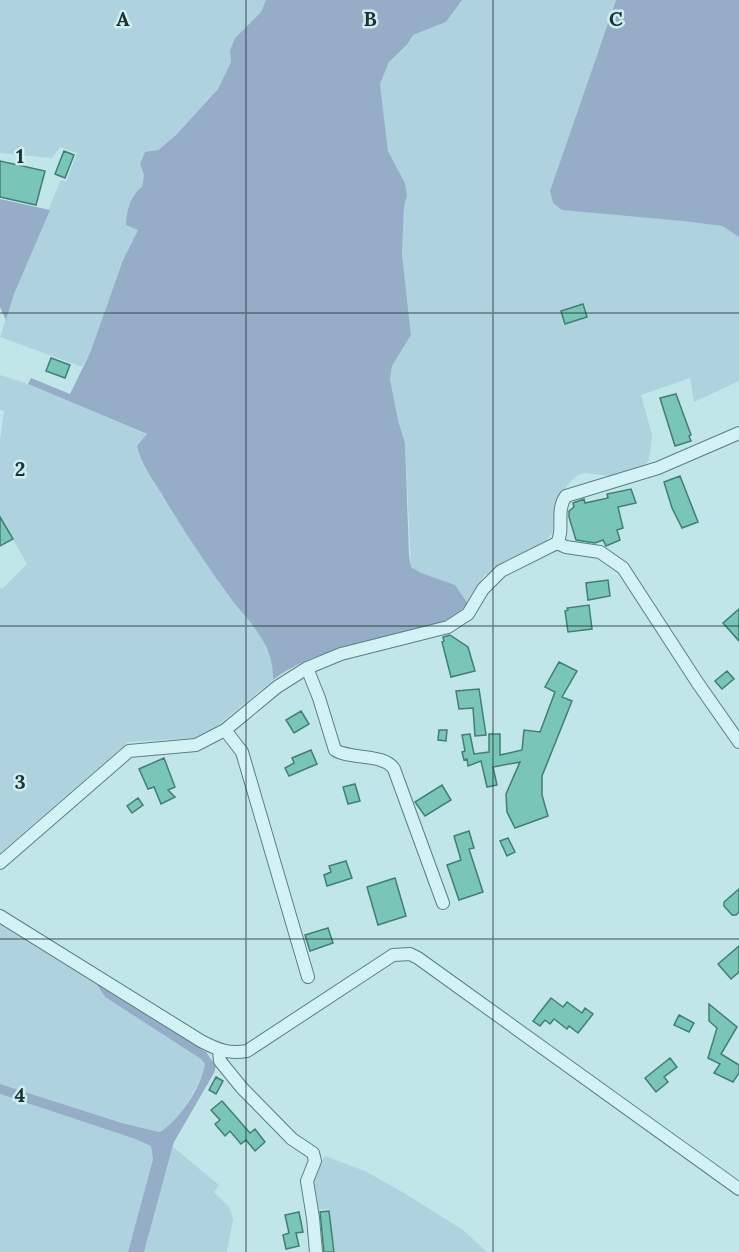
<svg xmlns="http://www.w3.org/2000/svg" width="739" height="1252" font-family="Lora,serif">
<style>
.farmland{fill:#aed3df}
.green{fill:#95adc7}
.building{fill:#79c5b7;stroke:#417f72;stroke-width:1.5}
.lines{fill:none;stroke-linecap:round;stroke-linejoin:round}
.minor-casing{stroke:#59817f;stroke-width:14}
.minor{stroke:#d2f2f6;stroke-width:12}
.grid{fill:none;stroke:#1d3230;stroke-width:1.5;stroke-opacity:0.55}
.grid-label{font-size:20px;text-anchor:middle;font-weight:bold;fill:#1d3230;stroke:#cfeef2;stroke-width:5;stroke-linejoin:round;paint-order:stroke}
</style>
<rect width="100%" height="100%" fill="#c0e6ea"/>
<path class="farmland" d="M0,0H266L261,12L235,38L230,50L231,62L218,89L176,135L140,164L144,175L142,187L126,225L138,230L123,260L90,353L82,367L0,337L14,294L29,255L61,180L66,182L77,153L60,147L52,158L0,153Z
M462,0H616L550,191L553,203L722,226L739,237V381L694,402L690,378L641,395L652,435L649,460L641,469L610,476L585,473L578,475L569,483L557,500L552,533L544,543L484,576L468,604L411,567L405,443L398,420L390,379L392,366L411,335L402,254L404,207L407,195L405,183L388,151L380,84L389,62L407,46L413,35L446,22Z
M0,375L28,384L148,435L173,513L231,598L262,638L273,663V680L212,730L197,738L128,742L0,853V587L2,589L27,564L0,517V440L4,411L0,410Z
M0,921L96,983L105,997L201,1059L205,1064L204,1073L183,1111L171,1125L161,1132L122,1123L0,1084Z
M0,1094L135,1139L151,1146L153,1159L128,1252H0Z
M173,1147L219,1185L214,1192L229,1207L233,1219L227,1252H144Z
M325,1156L365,1171L404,1193L463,1230L487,1252H335L329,1209L318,1210L314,1191V1176Z"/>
<path class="green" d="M266,0H462L446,22L413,35L407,45L389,62L380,84L388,151L405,183L407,195L404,207L402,254L411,335L392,366L390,379L398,420L405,443L409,555L411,567L421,573L455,585L468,604C446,625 426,628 398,635C355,646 309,652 273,680C274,644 252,626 232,600C206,565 182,528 160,491C151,477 141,463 137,446L147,434L28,384L31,378L70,394L90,353L123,260L138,230L126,225C126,211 131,195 142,187L144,175L140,164L145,152L158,150L176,135L218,89L231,62L230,50L235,38L261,12Z
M616,0H739V237L722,226L683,221L562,210L553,203L550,191Z
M0,199L50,210L14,294L6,320L0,307Z
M96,983L206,1052L216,1066L214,1073L174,1142L144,1252H128L153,1159L151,1146L135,1139L0,1094V1084L122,1123L160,1132C179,1121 202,1086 205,1064L201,1059L105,997Z"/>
<path class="building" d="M64,151L74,155L65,178L55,174Z
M0,161L45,171L36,205L0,197Z
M583,304L587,317L565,324L561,311Z
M51,358L70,365L65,378L46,371Z
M676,394L691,435L689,436L691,441L675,446L660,398Z
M680,476L698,522L682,528L672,508L664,482Z
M631,489L636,503L618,507L623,528L617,530L620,540L606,546L603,540L595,543L576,540L569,517V511L574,507L573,503L584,499L585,503L608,498L607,494Z
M0,517L13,539L0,546Z
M608,580L610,596L588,600L586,583Z
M589,605L592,629L568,632L565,611L568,610L567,608Z
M739,609V641L723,623Z
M450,635L468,647L475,671L451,677L442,642L444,641L443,637Z
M559,662L577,671L562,697L572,701L542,776V795L548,816L515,828L507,812L506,794L520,762L493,767L497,785L487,787L481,761L468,766L467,759L464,760L462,752L465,751L462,735L470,734L474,754L489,752V734H500V755L522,750L524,730L540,732L555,692L545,687Z
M727,671L734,679L722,689L715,681Z
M479,689L486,735L475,736L473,708L459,709L456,691Z
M301,711L309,724L294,733L286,720Z
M439,730H447L446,741L438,740Z
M311,750L317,764L289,776L285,768L294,763L292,758Z
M164,758L175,787L168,790L175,797L161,804L154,787L148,789L139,769Z
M355,784L360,801L348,804L343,787Z
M442,785L451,800L425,816L415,802Z
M138,798L143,805L132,813L127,806Z
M469,831L474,848L469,849L483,892L459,900L447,865L461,860L454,836Z
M508,838L515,852L507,856L500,841Z
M346,861L352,878L327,886L324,875L331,872L329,866Z
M395,878L406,916L378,925L367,887Z
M739,889V912L736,915H732L724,906V902Z
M328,928L333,943L310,951L305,935Z
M739,946V972L731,979L718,964Z
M551,998L563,1007L567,1002L582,1013L585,1008L593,1014L578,1033L569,1026L567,1029L554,1019L550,1024L545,1020L540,1026L533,1021Z
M709,1004L737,1027L721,1054L739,1065V1073L733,1082L714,1073L720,1064L708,1058L717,1028L709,1021Z
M679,1015L694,1023L689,1032L674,1025Z
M670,1058L677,1067L664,1077L668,1082L656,1092L645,1078Z
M216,1077L223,1081L216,1094L209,1090Z
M222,1101L250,1133L255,1129L265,1142L255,1151L246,1140L241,1144L230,1131L225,1136L215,1124L220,1120L211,1110Z
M329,1211L334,1252H324L320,1212Z
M299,1212L303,1232L296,1233L299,1246L286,1249L283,1235L289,1233L285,1215Z"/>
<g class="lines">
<g class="minor-casing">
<path id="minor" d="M557,543C565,529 555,511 566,496L658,468L739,433
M307,668L319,698L335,750C351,760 384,753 394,769L443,903
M225,730L242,752L308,977
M0,863L129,751L196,745L225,730L277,687L307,668L341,654L448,627L468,614L483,589L501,571L557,543L566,547L600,552L623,568L697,682L739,742
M0,916L201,1041C218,1050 229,1054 247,1051L393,955L410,954L418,958L739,1189
M219,1051L220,1061L242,1088L292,1139L313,1153L315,1161L307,1181L313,1218L316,1252"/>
</g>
<use href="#minor" class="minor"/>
</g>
<path class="grid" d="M246,0V1252M493,0V1252M0,313H739M0,626H739M0,939H739"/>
<g class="grid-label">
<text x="123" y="26">A</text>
<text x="370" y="26">B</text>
<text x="616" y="26">C</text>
<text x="20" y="163">1</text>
<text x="20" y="476">2</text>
<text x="20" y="789">3</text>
<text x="20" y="1102">4</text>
</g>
</svg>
